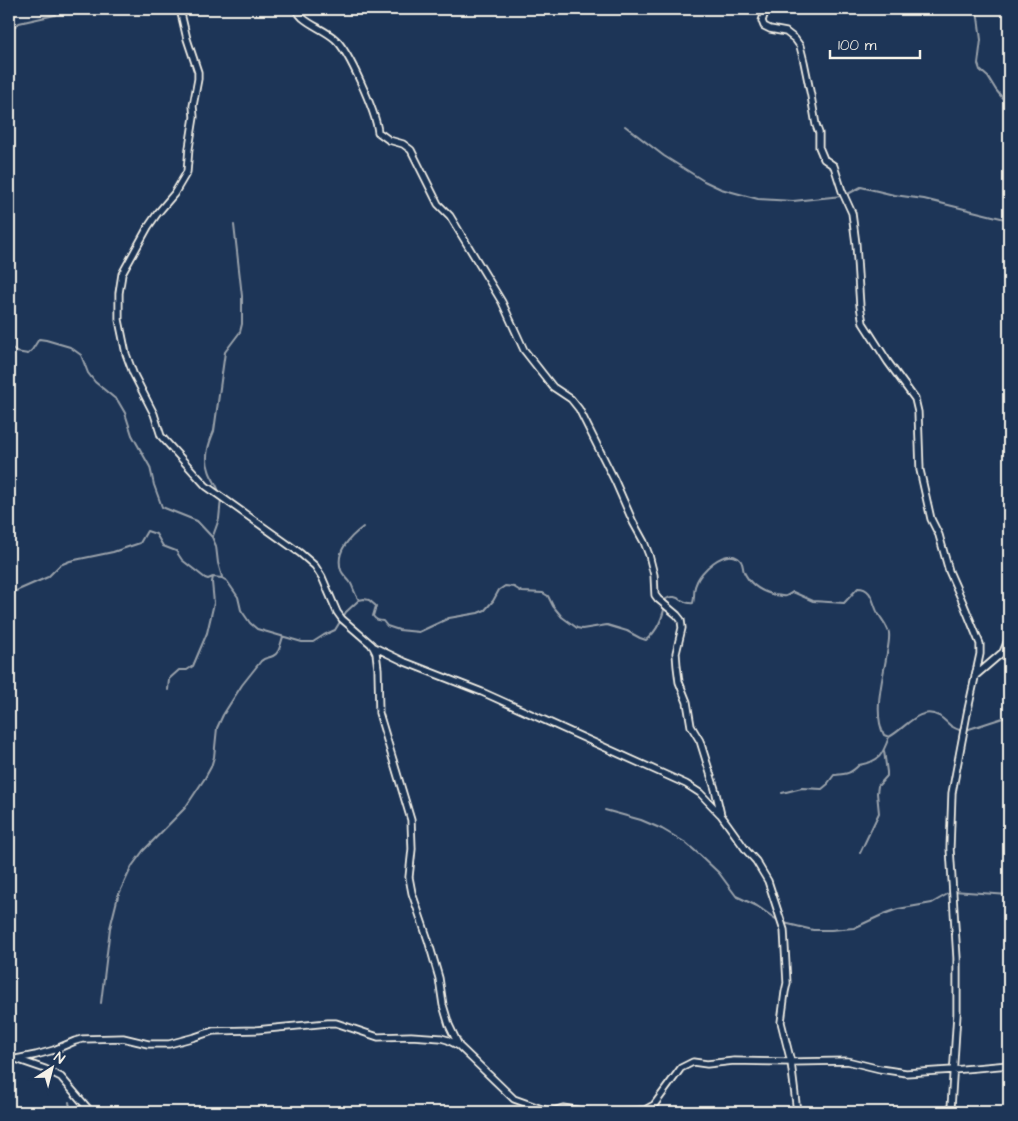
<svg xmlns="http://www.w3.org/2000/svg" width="1018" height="1121" font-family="'Architects Daughter',sans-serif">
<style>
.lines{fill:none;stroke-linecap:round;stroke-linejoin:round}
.stream{stroke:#9aa2ab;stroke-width:2}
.minor-casing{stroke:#f4f1e8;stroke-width:9}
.minor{stroke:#1d3557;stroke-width:5.5}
</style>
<rect width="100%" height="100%" fill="#1d3557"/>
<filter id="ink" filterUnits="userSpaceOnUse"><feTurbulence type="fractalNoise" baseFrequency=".02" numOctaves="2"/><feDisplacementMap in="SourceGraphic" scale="10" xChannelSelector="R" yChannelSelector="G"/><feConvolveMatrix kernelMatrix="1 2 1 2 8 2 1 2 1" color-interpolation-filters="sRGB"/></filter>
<g filter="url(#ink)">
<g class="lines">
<path class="stream" d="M975,9L978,17L981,40L978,64L980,70L988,77L996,90L1009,106C1005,114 1006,118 1009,126
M9,31L19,23L55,15L59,9
M625,126L664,156L704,181L721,189L758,199L793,201L842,196
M846,195L861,187L894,195L924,199L1009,220
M9,345L16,352L28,354L32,350L39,339L46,340L70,347L81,355L88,373L95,382L118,401L125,413L132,435L150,467L154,485L162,507L197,521L212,537L216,546L218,563L222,577
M219,492C217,484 211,478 209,470C204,457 209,443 214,431L225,352L240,332L242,324V296L234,225
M213,536L219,519L221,499
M9,594L48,577L60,565L70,561L113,552L140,543L147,531L156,534L163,546L176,551L182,560L205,578L208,579L213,577L222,578L227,581L238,597L241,610L250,623L257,629L302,642H313L324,635L335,630L346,612L359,600L364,599L369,600L376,606L373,616C375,619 379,621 383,621L387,626L399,630L419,632L449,618L478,613L485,610L493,601L499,590L505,586L514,587L522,592L543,593L548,596L553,606L562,617L577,628L582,629L607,625L627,631L640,638L646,640C659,630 664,614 666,599C677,592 683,605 693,603C695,597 693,590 696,584C700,571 724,549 738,558C744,562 742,567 744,572C750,585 762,592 775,595C778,595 783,597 786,596C789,595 791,593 793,592L813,601L844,603L858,588C871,588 872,599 876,609C879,617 887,624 889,633C890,641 887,651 886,659C882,682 873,714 884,735L889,737C905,729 919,705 939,716C944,719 947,723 951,726C954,728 959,730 962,731
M359,600C354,594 354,588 350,582C347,578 342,574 341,570C335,551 350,537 363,527
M168,690L169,679L179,670H187L193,666L207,633L214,603L212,582L213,577
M966,730L1009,716
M782,793L802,788L822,789L828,784V783L834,775C847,774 850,774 859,765C880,761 882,756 889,737
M605,810L641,820L662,829L686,843L701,856L719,873L736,896L757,906L780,922
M860,853L879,813L877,793L878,786L887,776V772L884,751
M784,923L813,930H831L854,928L884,914L898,909L932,903L953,891L1009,895
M101,1003L110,928L118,896L132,866L143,851L185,808L205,778L211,767L214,757L217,728L223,715L242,685L261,661C265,657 269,658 273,656C280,653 280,644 283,637
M69,1102L71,1112"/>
<g class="minor-casing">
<path id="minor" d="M180,9L187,39L198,72V79L193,106L194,117L189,148L187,172L174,194L157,214L148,227L122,274L119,293V320L126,354L133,373L154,414L161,436L206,486L300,553L315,566L322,577L337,612L342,619L372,645L376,653L378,669L379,713L411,820L412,849L409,877L412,893L428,940L439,978L443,1005L449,1025L459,1046
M295,9C298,12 300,15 303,18C312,26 325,30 335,39C349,51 376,113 378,132L389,140L403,144L411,150L438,204L450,216L502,302L524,350L553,387L571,399L579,409L615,481L633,522L644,542L649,555L654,575L655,595L658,599L677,615L681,620L682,628L676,653L677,666L679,682L687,702L691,726L700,741L715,789L721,815L746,850L756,861L768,881L784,930L787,983L785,992L781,1022L791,1062L797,1112
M766,9L762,21L764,26L770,29L786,32L795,39L800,46L804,62L811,96L816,125L819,133V147L824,159L834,166L842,191L852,213L856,244L860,306L863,323L888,362L915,399L918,412L920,470L931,519L939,535L949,571L964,605L980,644V654L967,714L952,793L950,848L957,958V1014L951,1108L952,1112
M372,646L405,662L482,692L686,784L700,793L720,814
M975,676L1003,652L1009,638
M9,1058L16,1059L45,1069L61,1077L91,1112
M16,1059L36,1055L54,1050L75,1041L82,1039L123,1038L148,1044H169L195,1037L213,1031L256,1030L328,1023H336L378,1037L411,1036L441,1038L448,1040L459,1046L514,1099L550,1112L563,1108L590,1112
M614,1112L645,1110L654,1105L681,1068L693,1062L707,1064L734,1061L791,1062L847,1061L880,1069L906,1073L953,1070L1009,1065"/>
</g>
<use href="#minor" class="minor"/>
</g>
</g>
<rect width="1018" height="1121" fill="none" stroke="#1d3557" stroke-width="30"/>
<rect x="15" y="15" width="988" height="1091" fill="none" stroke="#f4f1e8" stroke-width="2" filter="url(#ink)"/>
<g transform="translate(52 1068) rotate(36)" stroke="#1d3557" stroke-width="4" paint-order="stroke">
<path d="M0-4L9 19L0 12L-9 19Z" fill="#f4f1e8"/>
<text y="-8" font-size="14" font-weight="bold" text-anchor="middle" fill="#f4f1e8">N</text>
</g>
<path d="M830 50v8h90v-8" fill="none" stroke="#f4f1e8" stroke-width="2.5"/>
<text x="838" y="50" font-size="15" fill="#f4f1e8" stroke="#1d3557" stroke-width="4" paint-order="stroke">100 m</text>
</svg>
